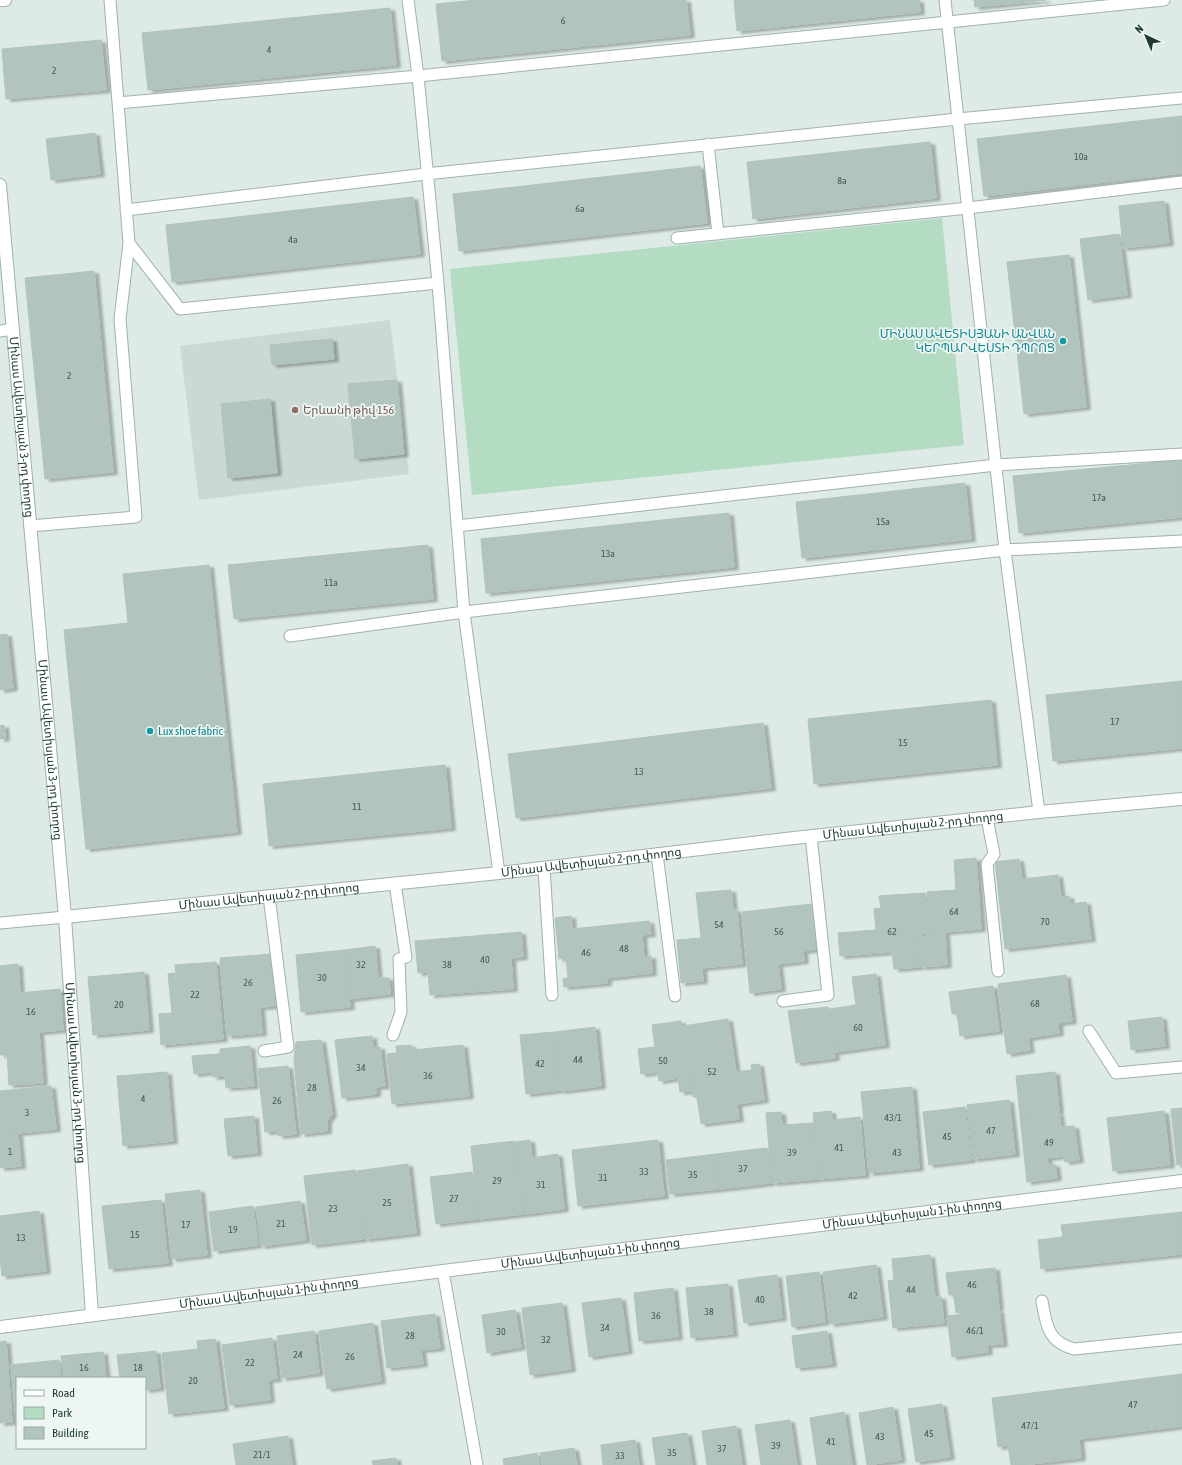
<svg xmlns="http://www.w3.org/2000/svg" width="1182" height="1465" font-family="'Asap Condensed','Noto Sans Armenian',sans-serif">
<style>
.built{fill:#cbd9d4}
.green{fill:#b4dcc2}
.building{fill:#b2c4be;stroke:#afc3bc;filter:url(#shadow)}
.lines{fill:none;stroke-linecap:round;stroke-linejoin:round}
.service-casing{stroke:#a0b1ac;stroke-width:13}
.minor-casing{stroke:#a0b1ac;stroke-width:14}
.tertiary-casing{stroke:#a0b1ac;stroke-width:14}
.service{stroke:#fff;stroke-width:11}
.minor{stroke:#fff;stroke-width:12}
.tertiary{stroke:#fff;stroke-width:12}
.culture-dot{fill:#0f9aa8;stroke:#edf6f2;stroke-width:1.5}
.education-dot{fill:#8d6e63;stroke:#edf6f2;stroke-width:1.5}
.labels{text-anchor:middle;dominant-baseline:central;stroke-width:3.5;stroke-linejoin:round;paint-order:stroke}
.number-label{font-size:10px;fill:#435c56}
.culture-label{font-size:12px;fill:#0d838f;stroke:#edf6f2;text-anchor:end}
.education-label{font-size:12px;fill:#785e54;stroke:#edf6f2;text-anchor:start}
.street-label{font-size:12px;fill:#1e3934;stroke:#edf6f2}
</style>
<defs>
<filter id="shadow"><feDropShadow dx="4.5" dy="2.5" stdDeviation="1" flood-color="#0004"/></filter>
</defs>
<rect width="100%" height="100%" fill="#ddeae5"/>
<path class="built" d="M390,320L409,474L199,500L180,346Z"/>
<path class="green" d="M942,218L964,445L472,495L450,269Z"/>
<path class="building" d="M477,0H686L690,35L442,61L436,4Z
M734,0H919L920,12L737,31Z
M974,0H1046L975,7Z
M390,8L396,65L148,90L142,33Z
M101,40L106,90L6,99L2,49Z
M1182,116V173L984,196L977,139Z
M95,133L100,174L51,180L46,139Z
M930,142L936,198L753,219L747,162Z
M700,166L707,223L459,251L453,194Z
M413,197L420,254L172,282L166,225Z
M1164,201L1169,243L1123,248L1119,206Z
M1119,234L1127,295L1088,300L1080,239Z
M1069,255L1086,407L1024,414L1007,262Z
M94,271L113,472L45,479L25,278Z
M332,339L334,359L272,365L270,345Z
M397,380L404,454L355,459L348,384Z
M270,399L277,473L228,478L221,404Z
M1182,460V517L1019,533L1013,476Z
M965,483L971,539L802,558L796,502Z
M729,513L734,567L486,593L481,539Z
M428,545L433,599L234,619L228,565Z
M209,565L237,832L86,849L64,630L128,623L123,574Z
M7,634L13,688L0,690V635Z
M1182,681V748L1053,761L1046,695Z
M991,700L997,765L814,784L808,719Z
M763,723L771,788L516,818L508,754Z
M4,725L5,738L0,739V726Z
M445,765L451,828L269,846L263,784Z
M976,858L981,929L945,932L947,965L921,967L919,937L930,936L927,892L956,890L954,860Z
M1019,859L1022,879L1058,875L1061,897L1069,896L1070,904L1086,902L1091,939L1005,949L995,862Z
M731,890L733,910H737L742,964L702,968L703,981L681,983L677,940L701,938L696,893Z
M925,893L928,934L917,935L919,967L894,969L892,952L840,956L838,933L876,930L874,909L881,908L879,896Z
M812,904L816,949L803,951L804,961L778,964L781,989L750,993L742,912Z
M571,916L572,929L649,921L651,934L642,935L644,957L651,956L652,973L607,978V983L564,987L563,979L568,978L566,958L559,959L555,918Z
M521,932L523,957L511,958L513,989L430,995L428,972L418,973L415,941Z
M375,946L378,978H389L390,994L349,999L344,950Z
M344,950L350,1007L301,1012L296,955Z
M271,954L275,1006L260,1007L262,1033L227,1036L220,958Z
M216,962L223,1039L161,1045L159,1014L172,1013L168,974L176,973L175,965Z
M18,964L20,993L60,989L63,1030L39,1032L43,1083L9,1085L7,1054L0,1055V966Z
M144,972L149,1030L93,1035L88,977Z
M876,974L885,1045L835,1052L830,1009L856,1005L852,977Z
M1066,975L1072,1021L1058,1023L1059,1033L1028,1038L1030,1050L1007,1054L998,984Z
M993,986L999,1031L960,1036L957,1013L952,1014L949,992Z
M828,1007L835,1058L796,1063L788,1011Z
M1162,1017L1165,1046L1131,1050L1128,1021Z
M728,1019L736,1072L752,1070L751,1065L759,1064L764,1100L737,1104L739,1119L701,1124L697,1097H693L683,1026Z
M681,1021L691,1091L680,1092L678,1078L659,1081L658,1072L641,1074L638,1049L655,1047L652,1025Z
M595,1027L601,1086L561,1091L555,1032Z
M554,1032L560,1090L526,1094L520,1035Z
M372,1036L373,1048L380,1047L385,1086L376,1087V1094L342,1098L335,1040Z
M321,1040L332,1114L327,1121V1131L301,1134L294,1060L296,1042Z
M411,1045L412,1050L463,1045L469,1096L392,1104L387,1054L397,1053L396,1046Z
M250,1046L254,1086L226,1088L225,1076L213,1077L212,1072L194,1074L192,1056L220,1054V1049Z
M288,1066L296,1134L279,1136L278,1131L265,1132L258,1069Z
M167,1072L173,1141L123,1146L117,1076Z
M1055,1072L1059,1111L1020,1116L1016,1076Z
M51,1086L56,1129L0,1135V1091Z
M912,1087L919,1168L869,1173L861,1092Z
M1009,1100L1015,1154L973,1159L967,1105Z
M965,1107L971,1160L929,1165L923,1112Z
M1182,1108V1164L1177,1165L1171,1109Z
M831,1111L832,1120L860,1117L865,1175L819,1179L813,1113Z
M1164,1111L1170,1165L1113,1171L1107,1118Z
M781,1112L782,1125L813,1123L818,1179L772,1183L766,1113Z
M1059,1113L1061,1127L1074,1126L1079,1160L1065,1162L1064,1156L1047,1158L1048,1165L1055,1164L1057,1178L1027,1182L1020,1117Z
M254,1116L257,1153L228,1156L224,1119Z
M18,1134L21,1166L0,1168V1136Z
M530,1140L532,1158L558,1154L564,1209L524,1214L516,1142Z
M658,1140L664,1196L578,1206L572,1150Z
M515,1141L523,1214L479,1219L471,1146Z
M767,1148L770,1183L720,1189L716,1154Z
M716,1154L719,1189L670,1194L666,1160Z
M408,1164L416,1233L365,1239L357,1171Z
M355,1170L363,1239L312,1245L304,1176Z
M472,1172L478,1219L436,1224L430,1177Z
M200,1190L207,1255L172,1259L165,1194Z
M161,1200L168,1263L109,1269L102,1206Z
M300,1201L306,1240L261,1246L256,1207Z
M253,1206L258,1245L214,1251L209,1212Z
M39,1211L46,1271L2,1276L0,1258V1216Z
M1182,1212V1254L1041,1269L1038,1240L1063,1237L1061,1225Z
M930,1255L935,1297H941L944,1323L893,1328L888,1281L894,1280L892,1259Z
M876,1265L883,1317L830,1324L823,1272Z
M995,1268L999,1308L956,1313L954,1295H949L946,1273Z
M819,1272L825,1322L792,1327L786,1276Z
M777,1275L782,1318L744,1323L738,1280Z
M728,1284L733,1334L691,1338L686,1288Z
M673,1288L678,1337L639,1341L634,1293Z
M621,1298L628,1351L589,1357L582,1303Z
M562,1303L571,1369L530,1375L522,1308Z
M515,1310L521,1347L487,1353L482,1315Z
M999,1310L1003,1344L987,1345L988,1352L952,1357L947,1316Z
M435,1314L440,1348L421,1350L423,1364L387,1368L381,1321Z
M373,1323L381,1381L327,1389L319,1331Z
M314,1331L319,1373L282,1378L277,1336Z
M827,1331L832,1364L796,1368L792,1336Z
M272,1338L277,1379L268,1380L270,1400L230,1405L222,1345Z
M215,1339L224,1408L169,1414L162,1353L198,1349L197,1341Z
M6,1341L12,1422L0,1423V1342Z
M156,1351L160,1388L145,1390V1378H120L117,1355Z
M103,1352L106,1378H64L61,1356Z
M59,1360L61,1378H17V1419L16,1420L11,1365Z
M1182,1374V1426L1079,1439L1081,1458L1023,1465H1011L1008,1445L998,1447L992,1398Z
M942,1404L950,1457L916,1462L908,1409Z
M893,1407L901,1460L867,1465L859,1413Z
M844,1412L852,1465H817L810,1418Z
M790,1420L797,1465H761L755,1425Z
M736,1426L742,1465H707L702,1431Z
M687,1433L692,1465H656L652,1438Z
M288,1436L292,1465H236L233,1444Z
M635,1440L639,1465H603L601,1445Z
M574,1448L577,1465H542L540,1453Z
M537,1453L539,1465H504L503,1459Z
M396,1458L397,1465H373L372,1461Z"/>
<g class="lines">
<g class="service-casing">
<path id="service" d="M408,0L418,76L438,283L464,612L499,873
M945,0L1005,550L1039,812
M118,103L418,76L1164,0
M708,144L718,234
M126,210L426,174L958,119L1182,98
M677,238L968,208L1182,182
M129,243L180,309L438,283
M0,331L13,329
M30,526L136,517L120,319L129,243L110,0
M457,526L996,465L1182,454
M290,636L464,612L1005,550L1182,541
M987,818L994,854L987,864L998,971
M657,854L675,996
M544,868L552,995
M0,923L65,917
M783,1001L828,995L811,836
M1089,1031L1116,1073L1182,1067
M393,1035L401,1012L399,959L406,957L395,883
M264,1051L288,1047L269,896
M443,1271L477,1465
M1042,1301C1046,1325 1048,1342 1074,1349L1182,1338"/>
</g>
<g class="minor-casing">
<g id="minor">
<path id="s1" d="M0,185L65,917L92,1315"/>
<path id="s2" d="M65,917L499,873L794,838L1039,812L1182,799"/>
<path id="s3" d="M0,1327L443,1271L1182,1181"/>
</g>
</g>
<g class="tertiary-casing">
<path id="tertiary" d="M0,0H5"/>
</g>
<use href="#service" class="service"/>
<use href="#minor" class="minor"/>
<use href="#tertiary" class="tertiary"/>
</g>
<g class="culture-dot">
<circle cx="1063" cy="341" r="4"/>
<circle cx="150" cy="731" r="4"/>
</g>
<circle class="education-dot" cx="295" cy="410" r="4"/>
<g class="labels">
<g class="number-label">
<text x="563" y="20">6</text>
<text x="269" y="49">4</text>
<text x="54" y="70">2</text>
<text x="1081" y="156">10a</text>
<text x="842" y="180">8a</text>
<text x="580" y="208">6a</text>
<text x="293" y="239">4a</text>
<text x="69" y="375">2</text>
<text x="1099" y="497">17a</text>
<text x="883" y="521">15a</text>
<text x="608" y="553">13a</text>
<text x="331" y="582">11a</text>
<text x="1115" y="721">17</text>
<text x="903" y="742">15</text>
<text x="639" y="771">13</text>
<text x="357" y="806">11</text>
<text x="954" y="911">64</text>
<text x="1045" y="921">70</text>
<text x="719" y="924">54</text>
<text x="779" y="931">56</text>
<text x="892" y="931">62</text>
<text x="624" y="948">48</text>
<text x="586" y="952">46</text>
<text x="485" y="959">40</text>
<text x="361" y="964">32</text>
<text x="447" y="964">38</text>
<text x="322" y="977">30</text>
<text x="248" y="982">26</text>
<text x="195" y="994">22</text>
<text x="1035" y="1003">68</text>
<text x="119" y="1004">20</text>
<text x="31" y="1011">16</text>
<text x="858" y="1027">60</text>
<text x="578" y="1059">44</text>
<text x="663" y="1060">50</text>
<text x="540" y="1063">42</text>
<text x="361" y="1067">34</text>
<text x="712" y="1071">52</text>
<text x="428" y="1075">36</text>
<text x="312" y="1087">28</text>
<text x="143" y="1098">4</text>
<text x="277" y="1100">26</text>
<text x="27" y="1112">3</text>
<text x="893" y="1117">43/1</text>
<text x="991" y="1130">47</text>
<text x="947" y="1136">45</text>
<text x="1049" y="1142">49</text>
<text x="839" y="1147">41</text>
<text x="10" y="1151">1</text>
<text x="792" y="1152">39</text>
<text x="897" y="1152">43</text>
<text x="743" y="1168">37</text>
<text x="644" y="1171">33</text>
<text x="693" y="1174">35</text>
<text x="603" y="1177">31</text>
<text x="497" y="1180">29</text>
<text x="541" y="1184">31</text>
<text x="454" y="1198">27</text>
<text x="387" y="1202">25</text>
<text x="333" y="1208">23</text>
<text x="281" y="1223">21</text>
<text x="186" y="1224">17</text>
<text x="233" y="1229">19</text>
<text x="135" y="1234">15</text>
<text x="21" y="1237">13</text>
<text x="972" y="1284">46</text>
<text x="911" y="1289">44</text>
<text x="853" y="1295">42</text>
<text x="760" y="1299">40</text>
<text x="709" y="1311">38</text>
<text x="656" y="1315">36</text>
<text x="605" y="1327">34</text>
<text x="975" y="1330">46/1</text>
<text x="501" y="1331">30</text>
<text x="410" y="1335">28</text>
<text x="546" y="1339">32</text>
<text x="298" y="1354">24</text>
<text x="350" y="1356">26</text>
<text x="250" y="1362">22</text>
<text x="84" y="1367">16</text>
<text x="138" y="1367">18</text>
<text x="193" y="1380">20</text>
<text x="1133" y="1404">47</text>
<text x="1030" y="1425">47/1</text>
<text x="929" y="1433">45</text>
<text x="880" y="1436">43</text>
<text x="831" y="1441">41</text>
<text x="776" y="1445">39</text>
<text x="722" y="1448">37</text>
<text x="672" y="1452">35</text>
<text x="262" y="1454">21/1</text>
<text x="620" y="1455">33</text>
</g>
<g class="culture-label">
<text x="1055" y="334">ՄԻՆԱՍ ԱՎԵՏԻՍՅԱՆԻ ԱՆՎԱՆ<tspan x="1055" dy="14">ԿԵՐՊԱՐՎԵՍՏԻ ԴՊՐՈՑ</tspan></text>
<text x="158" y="731" text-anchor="start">Lux shoe fabric</text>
</g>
<g class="education-label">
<text x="303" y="410">Երևանի թիվ 156</text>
</g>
<g class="street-label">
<text stroke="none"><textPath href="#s1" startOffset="243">Մինաս Ավետիսյան 3-րդ փողոց</textPath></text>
<text stroke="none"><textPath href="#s1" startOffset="567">Մինաս Ավետիսյան 3-րդ փողոց</textPath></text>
<text stroke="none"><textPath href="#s2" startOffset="853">Մինաս Ավետիսյան 2-րդ փողոց</textPath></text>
<text stroke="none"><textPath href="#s2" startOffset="529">Մինաս Ավետիսյան 2-րդ փողոց</textPath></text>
<text stroke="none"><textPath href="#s2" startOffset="205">Մինաս Ավետիսյան 2-րդ փողոց</textPath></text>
<text stroke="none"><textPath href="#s1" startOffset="891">Մինաս Ավետիսյան 3-րդ փողոց</textPath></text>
<text stroke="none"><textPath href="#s3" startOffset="919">Մինաս Ավետիսյան 1-ին փողոց</textPath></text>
<text stroke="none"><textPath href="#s3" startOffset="595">Մինաս Ավետիսյան 1-ին փողոց</textPath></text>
<text stroke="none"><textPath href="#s3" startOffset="271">Մինաս Ավետիսյան 1-ին փողոց</textPath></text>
</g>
</g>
<rect x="16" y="1377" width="130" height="72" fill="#edf6f2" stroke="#9aaaa6"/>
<rect x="24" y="1390" width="20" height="6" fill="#ffffff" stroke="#9aaaa6"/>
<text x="52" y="1397" font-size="12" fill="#1e3934">Road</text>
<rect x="24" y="1407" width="20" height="12" fill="#b4dcc2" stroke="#9aaaa6"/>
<text x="52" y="1417" font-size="12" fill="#1e3934">Park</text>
<rect x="24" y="1427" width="20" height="12" fill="#b2c4be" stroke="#9aaaa6"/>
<text x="52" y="1437" font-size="12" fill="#1e3934">Building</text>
<g transform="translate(1146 36) rotate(316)" stroke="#edf6f2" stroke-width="3" paint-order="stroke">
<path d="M0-3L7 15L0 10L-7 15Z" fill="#1e3934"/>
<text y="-6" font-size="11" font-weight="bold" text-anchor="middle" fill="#1e3934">N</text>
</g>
</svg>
